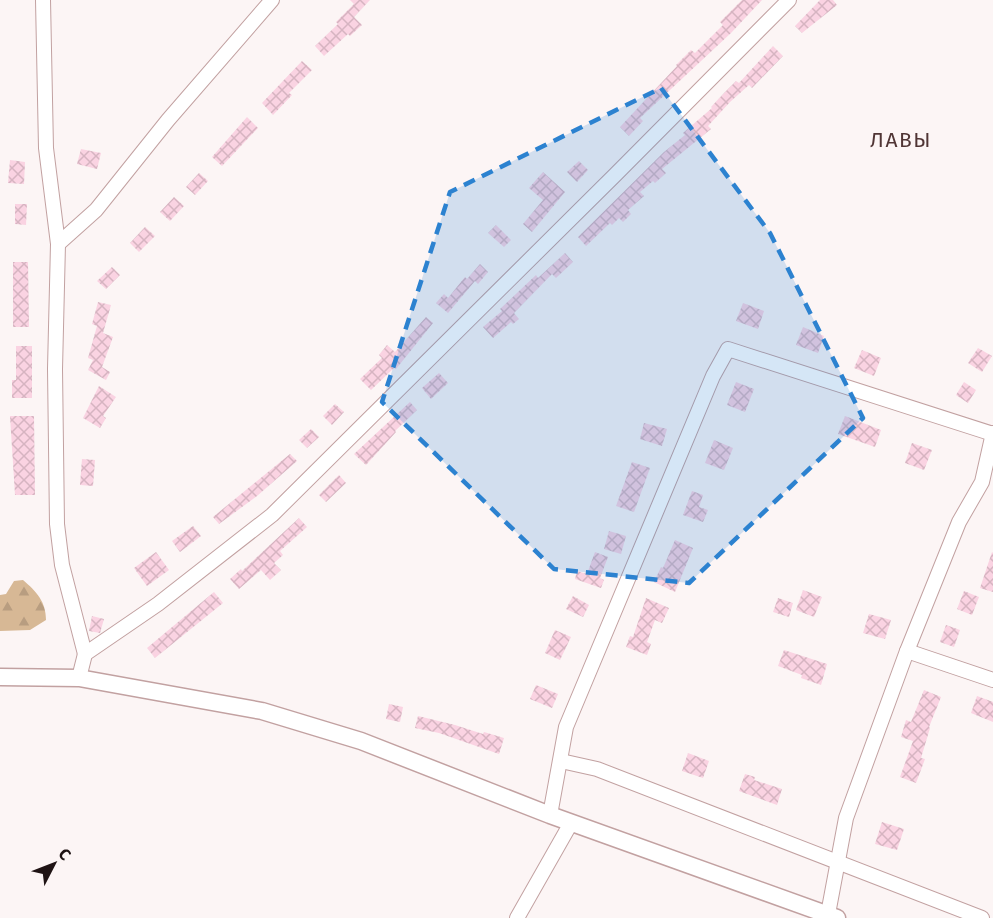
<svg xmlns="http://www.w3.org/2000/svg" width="993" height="918" viewBox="0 0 993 918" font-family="'Fira Sans',sans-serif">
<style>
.forest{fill:url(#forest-firs)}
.building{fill:url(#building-cross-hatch)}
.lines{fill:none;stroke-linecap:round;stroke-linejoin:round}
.minor-casing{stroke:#c2a1a1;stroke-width:16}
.major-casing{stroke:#c2a1a1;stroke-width:19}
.minor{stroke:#fff;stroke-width:14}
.major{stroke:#fff;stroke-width:16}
.marked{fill:#2c82d0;fill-opacity:0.2;stroke:#2c82d0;stroke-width:4.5;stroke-dasharray:12 8;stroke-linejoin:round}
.labels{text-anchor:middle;stroke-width:4.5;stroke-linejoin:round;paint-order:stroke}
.quarter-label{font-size:21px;letter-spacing:1.5px;fill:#503535;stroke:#fcf5f5}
</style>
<defs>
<pattern id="forest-firs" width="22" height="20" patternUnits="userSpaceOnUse" patternTransform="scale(1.5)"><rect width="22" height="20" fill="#d7b895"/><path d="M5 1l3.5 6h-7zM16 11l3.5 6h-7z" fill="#b89d80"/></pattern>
<pattern id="building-cross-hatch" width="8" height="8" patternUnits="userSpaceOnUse" patternTransform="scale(1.5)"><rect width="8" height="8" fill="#fad3e2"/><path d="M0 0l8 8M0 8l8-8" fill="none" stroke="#d6b4c1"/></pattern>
</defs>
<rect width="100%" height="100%" fill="#fcf5f5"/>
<path class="forest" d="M23,580C37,592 46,602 46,620L30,630L0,631V595L6,594L14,581Z"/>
<g class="building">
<polygon points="350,0 370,0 354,17 362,25 350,36 348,34 324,56 315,46 338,24 336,22 354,4"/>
<polygon points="742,0 762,0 731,33 640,118 643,121 629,136 620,127 677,66 676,65 691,50 695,53 723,25 720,22"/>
<polygon points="820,0 833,0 837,5 802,33 795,26"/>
<polygon points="773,46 783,56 752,88 749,85 730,102 708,126 711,129 662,169 666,173 655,183 653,181 640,192 644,196 628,210 631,214 623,222 619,218 612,225 610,223 586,246 578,237 664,152 685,135 683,133 712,108 711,107 725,92 736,81 739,83"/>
<polygon points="302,61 312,70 289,93 292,95 273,115 262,103"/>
<polygon points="247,117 258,128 222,166 212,157"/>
<polygon points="81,149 101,153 97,169 77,164"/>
<polygon points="10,160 25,162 24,184 8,183"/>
<polygon points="579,161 588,170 577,182 567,172"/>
<polygon points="543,172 565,192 532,232 523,224 543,200 529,188"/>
<polygon points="199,173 208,181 195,195 186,187"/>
<polygon points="174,197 184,206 170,221 160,212"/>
<polygon points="15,204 27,204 26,225 15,224"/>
<polygon points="496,225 511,240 504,247 488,233"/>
<polygon points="145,227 155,236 139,252 130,243"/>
<polygon points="565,253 573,262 556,278 552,274 514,313 519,319 513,324 511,322 493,338 483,327 502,311 500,309 536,275 538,278"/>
<polygon points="13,262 28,262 29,327 13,327"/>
<polygon points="480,264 488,272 478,284 475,281 448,313 436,303 444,294 448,298 465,277 467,279"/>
<polygon points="112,267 120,275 106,289 97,281"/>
<polygon points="98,302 111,305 103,333 113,337 102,367 110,372 106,380 88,370 93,360 88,358 97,326 92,324"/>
<polygon points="743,303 764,311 758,329 736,321"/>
<polygon points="426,317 433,323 396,369 394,368 371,390 360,379 382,358 379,355 387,345 395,352"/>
<polygon points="803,327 824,336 818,353 796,345"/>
<polygon points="16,346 32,346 32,398 12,398 12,380 16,380"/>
<polygon points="978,348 992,356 982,372 968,363"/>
<polygon points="862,350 881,358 874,376 854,368"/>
<polygon points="439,373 448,383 431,399 422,388"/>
<polygon points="736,382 754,389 745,412 727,405"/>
<polygon points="964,382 976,390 968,403 956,395"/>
<polygon points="99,386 116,397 103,416 106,418 100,428 83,418"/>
<polygon points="410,402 417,410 395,431 396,432 366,465 354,454"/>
<polygon points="335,404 344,412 332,425 323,416"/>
<polygon points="10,416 34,416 35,495 15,495"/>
<polygon points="845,416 881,430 875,447 838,434"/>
<polygon points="644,423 667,429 662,446 640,439"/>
<polygon points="311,429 319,437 307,448 299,440"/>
<polygon points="714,440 733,448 724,470 705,463"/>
<polygon points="912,443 932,450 924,470 905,463"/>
<polygon points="290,454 297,461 257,496 219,524 213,517"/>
<polygon points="82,459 95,460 93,486 80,485"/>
<polygon points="632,462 650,468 634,512 616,506"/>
<polygon points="339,475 346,483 326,502 319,495"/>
<polygon points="692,491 703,495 699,507 708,510 703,522 683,515"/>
<polygon points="299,518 307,527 280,551 283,555 274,563 281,570 270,580 261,570 239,589 230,579 241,569 242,571"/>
<polygon points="193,526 201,536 180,552 172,541"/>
<polygon points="609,531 626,536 621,554 604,549"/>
<polygon points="675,540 693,548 675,592 654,582 661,567 663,568"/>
<polygon points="156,552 169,570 147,586 134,568"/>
<polygon points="595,552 608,557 600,578 604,580 601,588 575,579 577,571 587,574"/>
<polygon points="992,552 993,553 993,592 980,588"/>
<polygon points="803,590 822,597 814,617 796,610"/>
<polygon points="964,591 979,597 972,615 957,609"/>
<polygon points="214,592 223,603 155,658 147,648"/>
<polygon points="573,596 589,605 583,617 566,609"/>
<polygon points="646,598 669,608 662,623 655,620 647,642 651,644 647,655 626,647 630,636 633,637"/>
<polygon points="778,598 793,603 789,617 773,612"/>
<polygon points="869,614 891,620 885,639 863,633"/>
<polygon points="92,616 104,619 100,633 89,631"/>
<polygon points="946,625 960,630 954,647 940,642"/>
<polygon points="555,630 571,637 560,660 545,653"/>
<polygon points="784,650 827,664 821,685 801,678 802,675 778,666"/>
<polygon points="536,685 558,694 552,708 530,699"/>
<polygon points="924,690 941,697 929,727 930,728 921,758 925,759 916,783 900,777 913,741 901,737 906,720 911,722"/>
<polygon points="977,696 993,702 993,722 971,713"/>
<polygon points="389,704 403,707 400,722 386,719"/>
<polygon points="418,716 455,725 483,734 484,732 504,738 499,754 439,733 415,728"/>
<polygon points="688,753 709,761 703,778 682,771"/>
<polygon points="745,774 755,777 754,780 782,789 777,805 739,791"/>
<polygon points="882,822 904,829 897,850 875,844"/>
</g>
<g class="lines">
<g class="minor-casing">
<g id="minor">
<polyline points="43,0 46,148 58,244 55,369 57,524 62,565 85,654"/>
<polyline points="58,244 96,210 168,120 272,0"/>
<polyline points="907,651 993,680"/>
<polyline points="79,678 85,654 158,604 272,515 615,175 789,0"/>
<polyline points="561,761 597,769 982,918"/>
<polyline points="550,815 566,727 713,376 728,349 993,434"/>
<polyline points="828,914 846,818 907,651 959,522 982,482 993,433"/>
<polyline points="517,918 571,823"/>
</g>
</g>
<g class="major-casing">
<polyline id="major" points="0,677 79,678 262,711 361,741 550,815 837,918"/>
</g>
<use href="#minor" class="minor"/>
<use href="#major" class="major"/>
</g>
<path class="marked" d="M661,88L770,233L863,418L689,583L554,569L382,402L450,192Z"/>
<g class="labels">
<g class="quarter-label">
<text x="901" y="147">ЛАВЫ</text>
</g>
</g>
<g transform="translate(54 864) rotate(48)" stroke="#fcf5f5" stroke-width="4.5" paint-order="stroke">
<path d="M0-4.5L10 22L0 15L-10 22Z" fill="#1f1314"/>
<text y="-9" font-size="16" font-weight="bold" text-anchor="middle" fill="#1f1314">С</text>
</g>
</svg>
